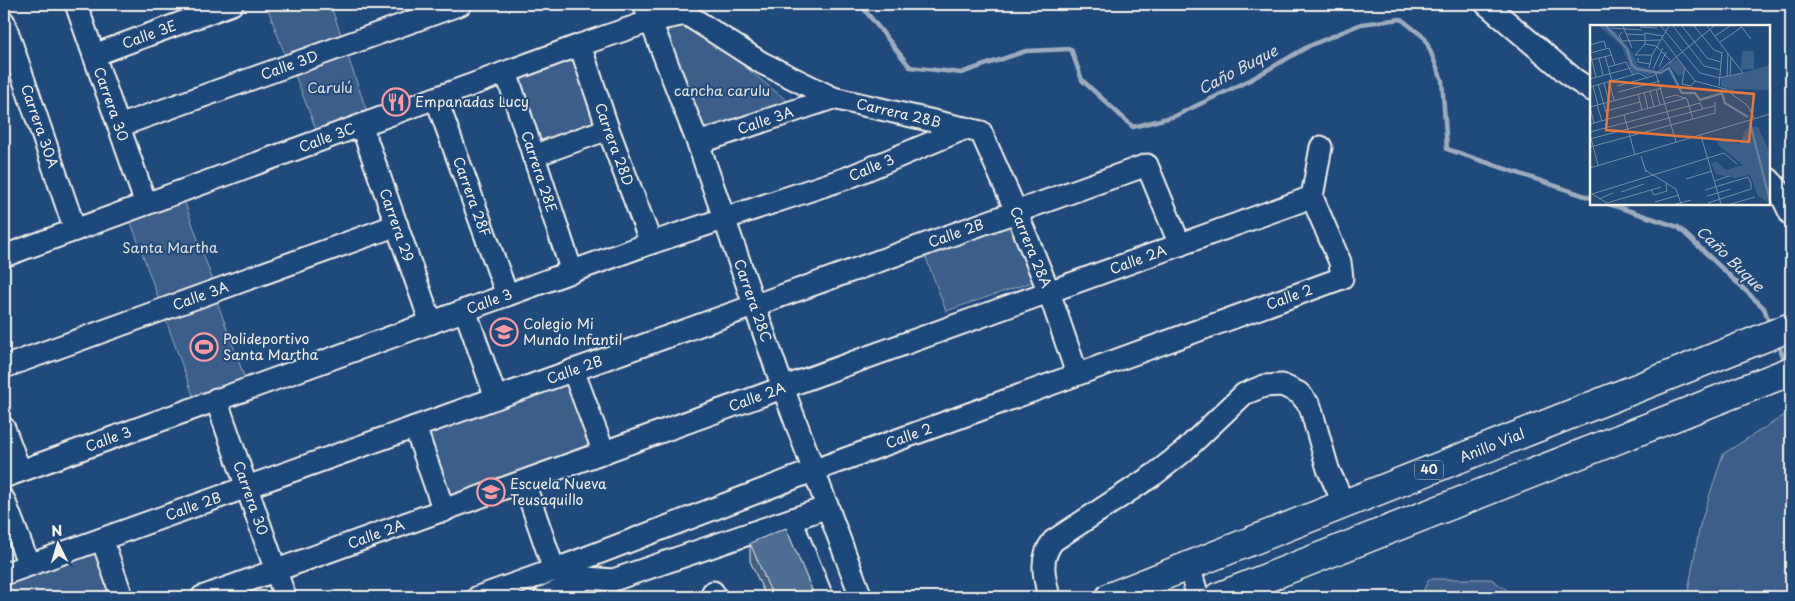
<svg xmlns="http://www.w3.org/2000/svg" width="1795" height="601" viewBox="0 0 1795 601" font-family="'Playpen Sans',sans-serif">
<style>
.green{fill:#3a5f88;stroke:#97a8b8}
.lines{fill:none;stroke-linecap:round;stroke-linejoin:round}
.stream{stroke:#9cacbb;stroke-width:4.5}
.minor-casing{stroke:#f4f1e8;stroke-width:25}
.highway-casing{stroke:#f4f1e8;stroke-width:31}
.minor{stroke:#1f4a7a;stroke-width:21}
.highway{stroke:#1f4a7a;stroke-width:28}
.wall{fill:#425f7e;stroke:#f4f1e8}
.building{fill:#4d6e92;stroke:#f4f1e8}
.labels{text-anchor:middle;stroke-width:4;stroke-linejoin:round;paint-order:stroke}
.shield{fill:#1f4a7a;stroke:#b4bfc7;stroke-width:1}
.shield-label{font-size:12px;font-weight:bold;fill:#f4f1e8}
.street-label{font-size:14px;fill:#f4f1e8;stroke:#1f4a7a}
.park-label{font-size:14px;fill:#e1e2de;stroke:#1f4a7a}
.poi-label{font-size:14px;fill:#f4f1e8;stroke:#1f4a7a;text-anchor:start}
.water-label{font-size:15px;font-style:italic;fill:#dee0dd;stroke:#1f4a7a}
.inset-river{fill:none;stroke:#627e9d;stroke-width:2.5}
.inset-road{fill:none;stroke:#748da6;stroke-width:1}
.view{fill:#ea7738;fill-opacity:0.15;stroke:#ea7738;stroke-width:2.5}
.inset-edge{fill:none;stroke:#f4f1e8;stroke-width:2.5}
</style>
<rect width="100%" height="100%" fill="#1f4a7a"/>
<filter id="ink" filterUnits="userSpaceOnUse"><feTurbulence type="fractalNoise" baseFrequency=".02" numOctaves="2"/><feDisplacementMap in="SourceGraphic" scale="10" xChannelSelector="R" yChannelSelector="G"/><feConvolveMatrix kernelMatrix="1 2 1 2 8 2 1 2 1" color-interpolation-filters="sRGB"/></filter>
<g filter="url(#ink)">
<g class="green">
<polygon points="266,4 330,4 344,43 288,63"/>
<polygon points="684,18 790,103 702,134 660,29"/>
<polygon points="346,51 367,112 317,132 293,70"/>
<polygon points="572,58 595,121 538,141 515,78"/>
<polygon points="182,195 213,281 159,300 128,214"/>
<polygon points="1008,210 1032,282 946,311 920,242"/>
<polygon points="215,296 245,379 194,398 164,315"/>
<polygon points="564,371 592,443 443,500 415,425"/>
<polygon points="1791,411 1791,597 1687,597 1700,525 1723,454"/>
<polygon points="95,541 113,597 4,597 4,575"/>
<polygon points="1429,579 1491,579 1517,597 1420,597"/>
</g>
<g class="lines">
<g class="stream">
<polyline points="860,4 910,67 961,73 1026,51 1071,49 1082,80 1133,127 1175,116 1250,80 1309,46 1361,24 1401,19 1425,38 1442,80 1447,149 1591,198"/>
<polyline points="1609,204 1678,227 1764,308 1770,325"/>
<polyline points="1777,341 1786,364"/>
</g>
<g class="minor-casing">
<g id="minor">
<path id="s1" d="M76,4L146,204"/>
<path id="s2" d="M644,4L698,143L783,388L861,597"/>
<polyline points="1486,4 1574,79 1591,90"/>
<path id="s3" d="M4,22L75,230"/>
<path id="s4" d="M580,45L608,129L651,243"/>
<path id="s5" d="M94,55L232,4"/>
<path id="s6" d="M506,72L572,272"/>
<path id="s7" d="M436,98L507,295"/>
<path id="s8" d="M119,126L461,4"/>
<path id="s9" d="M362,127L431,323"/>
<path id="s10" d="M698,143L833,98"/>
<polyline points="533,156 608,129"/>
<polyline points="1769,179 1779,190 1791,215"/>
<path id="s11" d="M4,256L580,45L651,21L686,14L762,63L833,98L981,132L1016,211L1049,292L1077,374"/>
<polyline points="465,310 496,398"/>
<path id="s12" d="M4,367L397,225"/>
<polyline points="573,370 604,453"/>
<path id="s13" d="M216,399L285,597"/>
<polyline points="415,427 444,511"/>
<polyline points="4,428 20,471"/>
<path id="s14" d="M4,477L651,243L847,178L966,128"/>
<polyline points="524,482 554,570 587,578 613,580 828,507"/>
<polyline points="4,500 29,565"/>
<polyline points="791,520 822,597"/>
<polyline points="102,539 122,597"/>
<polyline points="1189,566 1198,597"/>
<path id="s15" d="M4,574L1147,165L1180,245"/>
<polyline points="713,592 716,597"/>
<path id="s16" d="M202,597L1312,197"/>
<path id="s17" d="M478,597L554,570L815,470L1342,278L1340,262L1312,197L1321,147"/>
<polyline points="545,597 587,578"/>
<path d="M1049,597C1044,576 1039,559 1053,541L1155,474L1183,452L1244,394L1264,386L1282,385L1299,393L1310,406L1328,469L1344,504"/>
</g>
</g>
<g class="highway-casing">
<g id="highway">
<path id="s18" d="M1110,597L1791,327"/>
<polyline points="1218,597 1791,371"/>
</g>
</g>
<use href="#minor" class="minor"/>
<use href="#highway" class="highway"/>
</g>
<polygon class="wall" points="750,543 815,597 766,597 750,561"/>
<polygon class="building" points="786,528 815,597 773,597 750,543"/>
</g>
<defs>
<g id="restaurant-ring" transform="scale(1.4375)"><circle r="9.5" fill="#1f4a7a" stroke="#ff9aa2" stroke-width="1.5"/><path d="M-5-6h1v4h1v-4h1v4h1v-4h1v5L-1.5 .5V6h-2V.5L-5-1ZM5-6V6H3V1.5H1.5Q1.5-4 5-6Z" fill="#ff9aa2"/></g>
<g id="school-ring" transform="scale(1.4375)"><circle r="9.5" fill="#1f4a7a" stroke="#ff9aa2" stroke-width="1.5"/><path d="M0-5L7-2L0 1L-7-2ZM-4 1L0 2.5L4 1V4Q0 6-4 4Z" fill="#ff9aa2"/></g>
<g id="stadium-ring" transform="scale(1.4375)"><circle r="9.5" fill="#1f4a7a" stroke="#ff9aa2" stroke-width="1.5"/><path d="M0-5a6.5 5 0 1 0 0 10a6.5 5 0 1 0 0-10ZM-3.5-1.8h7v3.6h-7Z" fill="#ff9aa2"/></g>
</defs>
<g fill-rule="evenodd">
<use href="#restaurant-ring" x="396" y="102"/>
<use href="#school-ring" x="504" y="332"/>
<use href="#stadium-ring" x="204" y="347"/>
<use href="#school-ring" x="491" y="492"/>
</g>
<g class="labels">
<rect class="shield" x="1415" y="460.5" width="28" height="19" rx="4"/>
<g class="shield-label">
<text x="1429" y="474">40</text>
</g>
<g class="street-label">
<text dy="5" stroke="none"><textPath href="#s5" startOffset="59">Calle 3E</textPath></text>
<text dy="5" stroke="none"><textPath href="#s8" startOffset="181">Calle 3D</textPath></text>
<text dy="5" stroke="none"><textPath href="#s1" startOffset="106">Carrera 30</textPath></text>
<text dy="5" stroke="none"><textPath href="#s11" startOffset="961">Carrera 28B</textPath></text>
<text dy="5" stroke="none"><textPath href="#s10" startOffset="71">Calle 3A</textPath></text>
<text dy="5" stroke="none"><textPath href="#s3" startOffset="110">Carrera 30A</textPath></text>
<text dy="5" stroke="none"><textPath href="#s11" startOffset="344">Calle 3C</textPath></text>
<text dy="5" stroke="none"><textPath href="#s4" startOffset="105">Carrera 28D</textPath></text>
<text dy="5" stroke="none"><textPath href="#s14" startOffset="921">Calle 3</textPath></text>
<text dy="5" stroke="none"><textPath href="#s6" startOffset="105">Carrera 28E</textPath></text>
<text dy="5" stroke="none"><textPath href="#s7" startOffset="105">Carrera 28F</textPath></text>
<text dy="5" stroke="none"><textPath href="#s9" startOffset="104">Carrera 29</textPath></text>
<text dy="5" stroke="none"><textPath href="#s15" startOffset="1011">Calle 2B</textPath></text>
<text dy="5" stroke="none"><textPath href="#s11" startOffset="1171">Carrera 28A</textPath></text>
<text dy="5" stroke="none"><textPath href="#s16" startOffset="995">Calle 2A</textPath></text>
<text dy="5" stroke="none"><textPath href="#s12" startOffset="209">Calle 3A</textPath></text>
<text dy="5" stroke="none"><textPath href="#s17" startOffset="865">Calle 2</textPath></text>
<text dy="5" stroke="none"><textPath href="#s2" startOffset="316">Carrera 28C</textPath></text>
<text dy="5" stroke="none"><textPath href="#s14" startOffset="516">Calle 3</textPath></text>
<text dy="5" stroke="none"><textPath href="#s15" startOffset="606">Calle 2B</textPath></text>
<text dy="5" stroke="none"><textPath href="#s16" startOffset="590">Calle 2A</textPath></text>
<text dy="5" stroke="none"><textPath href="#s17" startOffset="460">Calle 2</textPath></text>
<text dy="5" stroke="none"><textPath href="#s14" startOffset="111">Calle 3</textPath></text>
<text dy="5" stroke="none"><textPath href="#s18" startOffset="411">Anillo Vial</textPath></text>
<text dy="5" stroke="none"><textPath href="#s13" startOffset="105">Carrera 30</textPath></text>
<text dy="5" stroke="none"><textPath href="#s15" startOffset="201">Calle 2B</textPath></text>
<text dy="5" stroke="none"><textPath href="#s16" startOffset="185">Calle 2A</textPath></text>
</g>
<g class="park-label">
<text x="330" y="93">Carulú</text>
<text x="722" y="96">cancha carulu</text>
<text x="170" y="253">Santa Martha</text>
</g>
<g class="poi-label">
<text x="415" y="107">Empanadas Lucy</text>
<text x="523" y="329">Colegio Mi<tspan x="523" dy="16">Mundo Infantil</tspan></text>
<text x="223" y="344">Polideportivo<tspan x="223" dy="16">Santa Martha</tspan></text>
<text x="510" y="489">Escuela Nueva<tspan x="510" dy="16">Teusaquillo</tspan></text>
</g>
<g class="water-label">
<text transform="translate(1238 70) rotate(-28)" y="5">Caño Buque</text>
<text transform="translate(1730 259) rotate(44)" y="5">Caño Buque</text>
</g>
</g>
<g transform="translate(1590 25)">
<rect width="180" height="180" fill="#1f4a7a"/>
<path d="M9,1H18L27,8L43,29L48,41L68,46L58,51L50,47L43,49L31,20ZM152,26H164V44H151ZM88,34L95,42L93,50L88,51L77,37ZM180,40V65L145,64L140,67L131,61V54ZM161,101L168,102L180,128V179L168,171L160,150L145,153L126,149L121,138L126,136L136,145L153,140L127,119L130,113L150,119L155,105Z" fill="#3a5f88"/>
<path class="inset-river" d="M16,1L37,24L42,40L47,44L70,48L79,43L92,68H105L110,75L132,68L135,78L158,92M160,98L180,176"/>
<path class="inset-road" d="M33,1L42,23M71,1L110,48L130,53L153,48L117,1M83,1L114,41L131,45M92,1L117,33L131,37M104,1L124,25L132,28M151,1L161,14M50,2L67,3M21,3L52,5M32,7L29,11L32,16L71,15M55,8V19L45,30H62M55,8L73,11M36,9L55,10M125,11L140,1M72,13L105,56M130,17L152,2M55,19L66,21L80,35M0,20L14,16L16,23M0,28L19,23L25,40M0,28L6,52M15,31L22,56M9,33L13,50M48,33V37L60,39M1,35L22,30M18,42L36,37L43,50M69,42L76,27M59,43L62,30L79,1M95,43L92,59L101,61L105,56M63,44L73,23M66,49L86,117M140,51L141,32M137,52L138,28M0,54L41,43M19,56L24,75M105,56L135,64L158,81L164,93M14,58L19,77M8,59L18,94M3,61L8,80M27,61L63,51L124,1M129,61L132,27M0,62L49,48L58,53M66,64L70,80M60,66L64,82M28,67L70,56M54,67L58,84M48,69L52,85M75,73L86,70L97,74L103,94M7,80L12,96M16,86L50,77M34,90L45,130M4,98L0,82L72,63M0,99L96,73M0,107L110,78L113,84M0,109L8,140M111,111L131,179M0,114L124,81M0,122L125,88V77M51,131L56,147M0,143L180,89M55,145L86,164L91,179M96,154L122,146M124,156L139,151M71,162L17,178L2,169L134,128L147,139M61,165L64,170L77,166L76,159M115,165L158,152L161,158V164L118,178M31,167L54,159M117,171L141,164M9,174L23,168M65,177L89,170M86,179L101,175M141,179L165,172"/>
<path class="view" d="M20,56L164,69L159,117L16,105Z"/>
<rect width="180" height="180" class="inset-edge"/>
</g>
<rect width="1795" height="601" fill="none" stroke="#1f4a7a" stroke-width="20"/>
<rect x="10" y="10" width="1775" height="581" fill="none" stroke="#f4f1e8" stroke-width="2" filter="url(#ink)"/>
<g transform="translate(58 544) rotate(355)" stroke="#1f4a7a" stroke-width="4" paint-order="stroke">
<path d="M0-4L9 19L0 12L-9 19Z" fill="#f4f1e8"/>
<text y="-8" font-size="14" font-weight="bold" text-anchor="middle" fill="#f4f1e8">N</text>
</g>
</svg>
